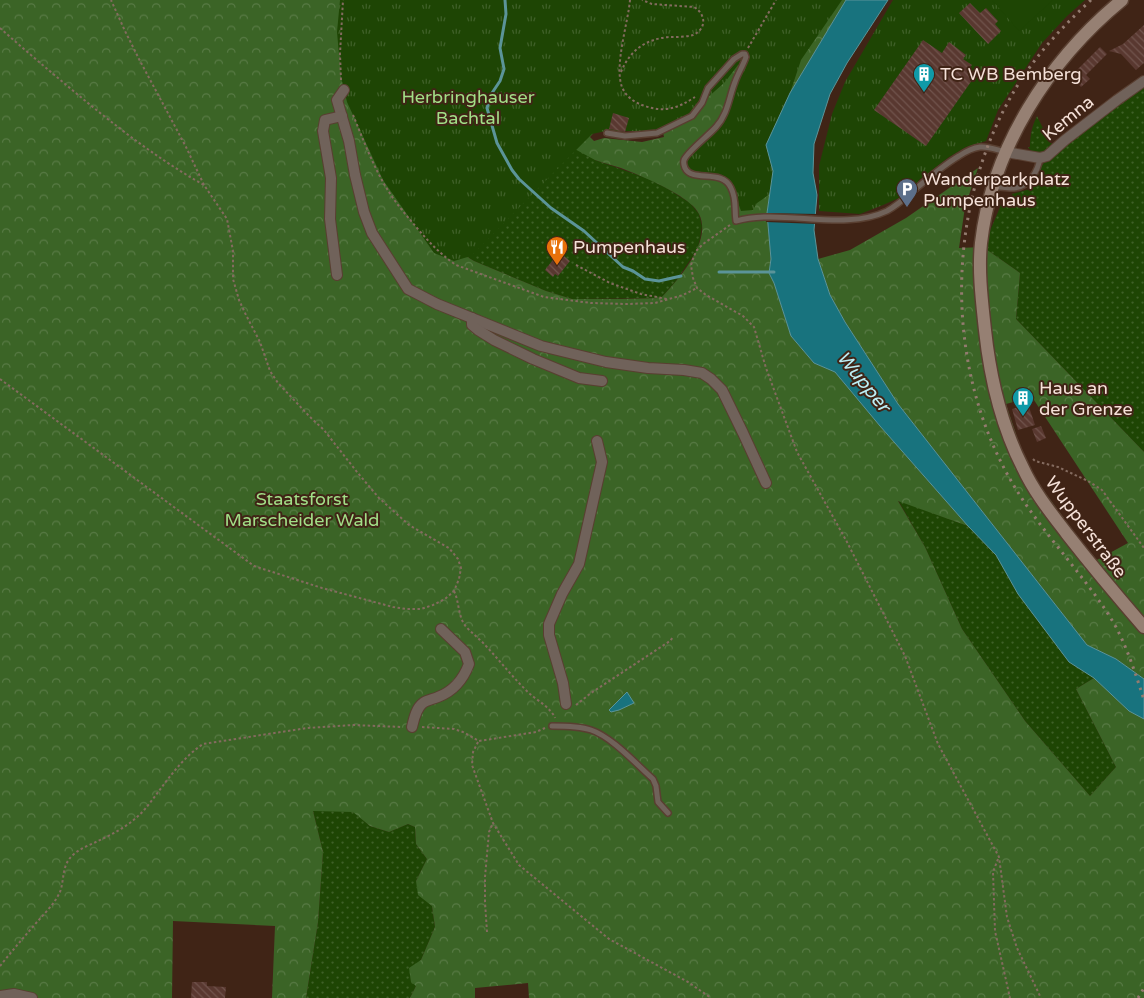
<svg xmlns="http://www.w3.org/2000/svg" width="1144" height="998" viewBox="0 0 1144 998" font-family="'Varela Round',sans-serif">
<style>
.grass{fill:url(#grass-dots)}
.forest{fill:url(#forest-crowns);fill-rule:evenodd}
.park{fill:url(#park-tufts)}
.garden{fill:#1e4504}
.water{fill:#18737e;stroke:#5b9499}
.pier{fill:#402416}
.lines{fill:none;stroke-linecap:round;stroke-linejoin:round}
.stream{stroke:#5b9499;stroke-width:3}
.building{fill:url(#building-back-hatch)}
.service-casing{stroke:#593f31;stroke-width:8}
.minor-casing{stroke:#593f31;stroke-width:12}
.secondary-casing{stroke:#593f31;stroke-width:15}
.path{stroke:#846b5f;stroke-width:2;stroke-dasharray:2.5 2.5;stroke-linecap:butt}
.service{stroke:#70625a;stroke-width:5}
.minor{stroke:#70625a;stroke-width:10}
.secondary{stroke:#968073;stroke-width:12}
.rail{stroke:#937b6f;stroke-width:3;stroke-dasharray:2.5 5;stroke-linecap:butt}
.labels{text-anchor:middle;stroke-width:4;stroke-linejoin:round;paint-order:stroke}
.poi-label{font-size:18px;fill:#f6e2d9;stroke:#402416;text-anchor:start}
.park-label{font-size:18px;fill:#a2df87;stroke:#402416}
.street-label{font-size:18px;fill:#f6e2d9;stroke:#402416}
.water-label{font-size:19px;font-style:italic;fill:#bceff6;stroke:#402416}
</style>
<defs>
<pattern id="grass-dots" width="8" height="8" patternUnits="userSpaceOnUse" patternTransform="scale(1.25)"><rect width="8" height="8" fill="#1e4504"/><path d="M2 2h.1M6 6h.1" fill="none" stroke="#3f6028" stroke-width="1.8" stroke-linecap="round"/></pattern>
<pattern id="forest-crowns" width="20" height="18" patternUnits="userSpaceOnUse" patternTransform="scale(1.25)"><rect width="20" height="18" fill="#3b6426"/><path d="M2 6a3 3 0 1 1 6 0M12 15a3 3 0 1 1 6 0" fill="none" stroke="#587a45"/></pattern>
<pattern id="park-tufts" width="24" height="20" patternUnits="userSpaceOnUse" patternTransform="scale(1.25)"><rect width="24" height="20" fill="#1e4504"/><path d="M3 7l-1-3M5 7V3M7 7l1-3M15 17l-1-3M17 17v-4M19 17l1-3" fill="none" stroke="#3f6028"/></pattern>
<pattern id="building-back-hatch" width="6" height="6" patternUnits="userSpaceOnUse" patternTransform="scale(1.25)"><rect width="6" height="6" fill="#593830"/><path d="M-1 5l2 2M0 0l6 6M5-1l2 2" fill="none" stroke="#71544d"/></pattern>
</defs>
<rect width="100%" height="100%" fill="#402416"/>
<g class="grass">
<polygon points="445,15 595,160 649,179 668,189 690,203 699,214 702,226 700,239 697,250 676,281 661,298 572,299 546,291 474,261 426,232"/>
<polygon points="1144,84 1144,452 1016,319 1020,273 983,247 1004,198 1012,196 1012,194 1030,189 1036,183 1041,167 1047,158"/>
<path d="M1037,116L1050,143L1055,144C1047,151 1037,161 1028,147H1030C1030,135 1032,126 1037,116Z"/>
<polygon points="898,500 968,526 996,555 1018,594 1069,662 1094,678 1076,689 1116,767 1090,796 1025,721 962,629 925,547"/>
<polygon points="313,811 353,811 370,826 389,832 408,824 415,827 416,844 427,859 416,881 432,906 435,927 421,960 416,986 410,998 306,998 318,922 323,852"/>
</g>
<g class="forest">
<path d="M0,0H452L426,232L474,261L546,291L572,299H621L661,298C678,280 713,241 699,214C695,206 687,201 680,196C661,184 641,176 621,168C612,165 603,163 595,160C587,156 579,151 571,147L542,0H846L790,93L766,145L773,171L767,213L771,259L769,273L774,283L791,336L814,363L835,372L880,426L968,526L898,501L925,547L962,629L1025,721L1090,796L1116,767L1076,689L1094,678L1130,711L1144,719V998H529L528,983L475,988V998H410L416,986L411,982L409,968L421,960L435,927L432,906L418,895L416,881L427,859L416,844L415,827L408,824L389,832L370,826L353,812L313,811L323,852L318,922L306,998H272L275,926L173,921L172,998H0ZM659,113L664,137L642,142L604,138L594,141L590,137L597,129Z"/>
<path d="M978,168L965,207L959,248L983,247L1020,273L1016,319L1144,452V679L1116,659L1087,645L898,404L845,322L830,295L818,259L850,250L906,218ZM1032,397L1128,543L1095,561L1033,476L1019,443L1006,404Z"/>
</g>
<g class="park">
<path d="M340,0H842L801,60L790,93L766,145L773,171L770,194L757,203L753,210L741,211C737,199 729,179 717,175C710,172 693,172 685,171V163L723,118L741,67L738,65L725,82L686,117L653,131H606L592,134L471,256L454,261L434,253L383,180L347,102L341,77L337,32Z"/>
<polygon points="893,0 1085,0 1067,16 1042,43 998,110 986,141 966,147 949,157 919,180 916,185 899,198 883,205 860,214 819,211 819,166 832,114 845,82"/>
</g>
<polygon class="garden" points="992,0 1053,0 1019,31"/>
<g class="water">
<polygon points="846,0 888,0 847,63 830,94 814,144 813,173 817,195 814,230 818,259 830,295 845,322 898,404 1087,645 1116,659 1144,679 1144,719 1129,711 1094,678 1069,662 1018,594 996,555 968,526 880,426 835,372 814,363 791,336 774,283 769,273 771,259 767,213 773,171 766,145 790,93"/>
<polygon points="627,692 634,703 619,710 611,712 609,710"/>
</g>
<polygon class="pier" points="765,213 818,214 817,224 766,222"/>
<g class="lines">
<g class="stream">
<polyline points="505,0 506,14 500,48 504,69 500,81 492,93 487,108 497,143 512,170 519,179 551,208 584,231 623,267 633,271 645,279 659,281 681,276"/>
<polyline points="719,272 774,272"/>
</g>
</g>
<g class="building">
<polygon points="970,3 980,13 986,8 998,21 995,24 1001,31 988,44 959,13"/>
<polygon points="1144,25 1144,63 1136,70 1121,54 1109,51 1123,44"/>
<polygon points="923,40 942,53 949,42 966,55 963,59 972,65 967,71 975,76 926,146 874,110"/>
<polygon points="1100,47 1107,54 1086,75 1090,79 1081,87 1071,76"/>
<polygon points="613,113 629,118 625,132 609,129"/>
<polygon points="559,252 570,261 558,276 555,274 553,277 545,270"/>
<polygon points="1028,404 1035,425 1018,430 1012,409"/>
<polygon points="1041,426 1046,438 1037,442 1032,429"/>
<polygon points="192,982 207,982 207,986 226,987 225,998 191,998"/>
</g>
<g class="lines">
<g class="service-casing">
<g id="service">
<path d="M607,133L625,136L657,133L692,116L702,103L708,88L734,59L742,54H745L746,57C743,66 738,73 735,82C729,97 728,114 716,127C709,135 687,152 684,160C683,163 684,165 685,168C692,183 722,168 731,188C737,200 734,209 736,221C782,208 843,232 887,211C896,206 903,200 911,193C926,180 942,166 959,156C965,152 972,148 980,147C988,146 997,150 1006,152"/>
<path d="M994,186C1000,187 1008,188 1014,188C1029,187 1038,171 1040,158"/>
<path d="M552,726C565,726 579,726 591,730C612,737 636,764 653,779L656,786L658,802L668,813"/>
</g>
</g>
<g class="minor-casing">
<g id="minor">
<polyline points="344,90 337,100 349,141 355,175 364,212 372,233 408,289 437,304 541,346 606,362 648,368 684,370 702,373 711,379 722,390 743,433 766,483"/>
<polyline points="1006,152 1040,158 1047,156 1065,140 1117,100 1144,81"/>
<polyline points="337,275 330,219 331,178 323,131 325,120 342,116"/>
<polyline points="472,318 472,325 478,330 494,340 533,359 579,378 602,381"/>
<polyline points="566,704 563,683 549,635 549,624 562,594 579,564 602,462 597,441"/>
<path d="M412,727C414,719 416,708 423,703C427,700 434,699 438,697C454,691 463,680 469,664L465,652L441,629"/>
<polyline points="0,996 14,994 32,998"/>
</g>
</g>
<g class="secondary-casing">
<path id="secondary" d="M1122,0C1049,60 992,148 981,243C978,271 982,302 985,330C990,377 1001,425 1023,468C1034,492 1051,513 1067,534C1092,566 1118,597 1144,627"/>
</g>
<g class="path">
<path d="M630,0C628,23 614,66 622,87C626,97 635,103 645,106C665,113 678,108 695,97"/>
<path d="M0,28C19,45 39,62 58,78C104,117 152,156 204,185"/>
<polyline points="748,48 776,0"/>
<path d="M621,72C630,50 646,39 669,37C677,37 686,37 693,35C707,29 706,14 694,7L652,4L642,0"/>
<polyline points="341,80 340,54 343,0"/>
<path d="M353,115C363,139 374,169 389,192C397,205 407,216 417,228C429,242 440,254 456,265L544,297L591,303L627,304L655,303L683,295L697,288"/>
<polyline points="730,225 703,244 697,250 694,256 691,265 693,278 697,288 706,295 743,316 754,327 766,368 797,452 847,542 905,656 938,744 999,857 1007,917 1017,948 1041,998"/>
<polyline points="576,265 610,283 641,294 667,299"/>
<polyline points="0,379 254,566 322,588 393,607 406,609 421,609 433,605 445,599 454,591 459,579 461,568 458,559 449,548 409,525 379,498 357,472 324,430 310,417 278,383 270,371 260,342 246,315 239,300 233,279 233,251 227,219 204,185 186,147 139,59 125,31 111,0"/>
<polyline points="1033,459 1035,461 1058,467 1088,481 1102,490 1144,548"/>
<path d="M454,591C459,601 458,614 464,624C470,632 479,638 486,646C501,662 514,679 530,694C538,701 551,708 555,718"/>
<polyline points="576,705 591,693 670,641 673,637"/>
<polyline points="422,727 454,729 463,732 479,741 536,732 545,728"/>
<polyline points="478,742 473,752 472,765 493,823 519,865 609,939 688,982 711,998"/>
<polyline points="998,859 993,872 995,931 1010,998"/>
<polyline points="487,932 485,902 485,877 489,832 493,823"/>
<path d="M0,966C12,951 24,937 37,922C45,913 55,903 60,892C65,878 61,865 74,854C81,848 90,845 98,841C115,833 132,824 145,809C164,786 178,761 203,744L307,728L353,725L402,727"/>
</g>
<use href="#service" class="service"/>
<use href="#minor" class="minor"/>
<use href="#secondary" class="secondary"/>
<g class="rail">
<path d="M1091,0C1061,28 1033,58 1013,93C946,209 944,363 1010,479C1032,518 1063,552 1089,587C1099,600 1108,613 1116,627C1128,650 1136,675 1144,700"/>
<polyline points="1138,998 1144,988"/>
</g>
</g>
<defs>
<g id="building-pin" transform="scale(1.125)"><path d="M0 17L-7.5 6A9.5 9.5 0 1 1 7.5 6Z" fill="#0f9aa8" stroke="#402416"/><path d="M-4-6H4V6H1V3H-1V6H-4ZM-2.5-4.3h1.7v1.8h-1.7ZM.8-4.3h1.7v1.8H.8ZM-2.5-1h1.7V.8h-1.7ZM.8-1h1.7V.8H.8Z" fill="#fff"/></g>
<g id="parking-pin" transform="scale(1.125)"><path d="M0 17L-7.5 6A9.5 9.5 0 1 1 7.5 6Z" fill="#5c6f8a" stroke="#402416"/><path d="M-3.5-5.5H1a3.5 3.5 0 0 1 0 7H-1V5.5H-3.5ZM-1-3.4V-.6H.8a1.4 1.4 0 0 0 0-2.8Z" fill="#fff"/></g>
<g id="restaurant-pin" transform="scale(1.125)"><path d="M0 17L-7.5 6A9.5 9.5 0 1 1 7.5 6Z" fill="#e8710a" stroke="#402416"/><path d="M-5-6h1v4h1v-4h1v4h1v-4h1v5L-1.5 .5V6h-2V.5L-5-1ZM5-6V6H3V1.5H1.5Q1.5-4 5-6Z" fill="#fff"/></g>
</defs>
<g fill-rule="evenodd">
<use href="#building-pin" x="924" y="74"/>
<use href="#parking-pin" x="907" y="189"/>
<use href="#restaurant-pin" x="557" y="247"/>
<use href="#building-pin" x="1023" y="398"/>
</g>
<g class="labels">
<g class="poi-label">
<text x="940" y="80">TC WB Bemberg</text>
<text x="923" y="185">Wanderparkplatz<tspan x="923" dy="21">Pumpenhaus</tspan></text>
<text x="573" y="253">Pumpenhaus</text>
<text x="1039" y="394">Haus an<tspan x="1039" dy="21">der Grenze</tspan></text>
</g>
<g class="park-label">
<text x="468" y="103">Herbringhauser<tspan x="468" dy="21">Bachtal</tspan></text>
<text x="302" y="505">Staatsforst<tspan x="302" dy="21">Marscheider Wald</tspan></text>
</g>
<g class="street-label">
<text transform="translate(1068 118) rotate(-39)" y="6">Kemna</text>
<text transform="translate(1086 527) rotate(53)" y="6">Wupperstraße</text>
</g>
<g class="water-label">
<text transform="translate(864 381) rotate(51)" y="7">Wupper</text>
</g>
</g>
</svg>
